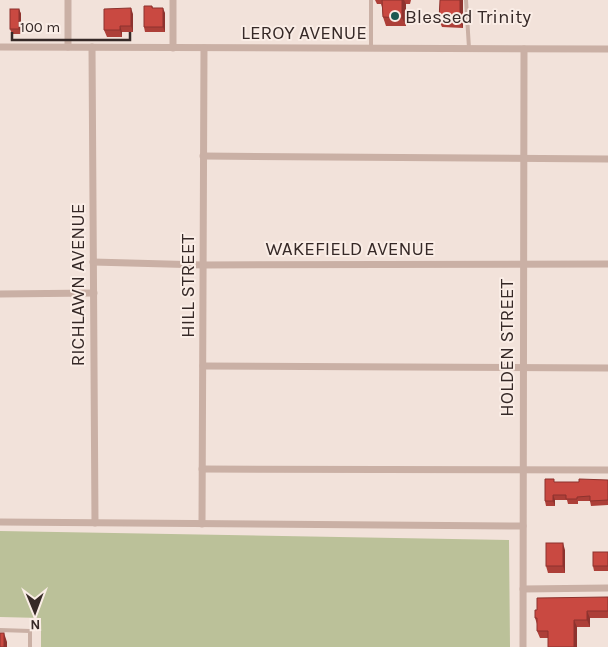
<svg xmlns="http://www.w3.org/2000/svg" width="608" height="647" viewBox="0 0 608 647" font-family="Karla,sans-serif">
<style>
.green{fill:#bbc199}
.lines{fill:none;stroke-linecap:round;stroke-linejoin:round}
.lane{stroke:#cab0a5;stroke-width:4}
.street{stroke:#cab0a5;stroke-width:7}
.wall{fill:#ad3f38}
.shaded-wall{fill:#8d332e}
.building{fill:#c94941;stroke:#8d332e}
.poi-dot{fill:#1b5851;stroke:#faede6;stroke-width:2}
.labels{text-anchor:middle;stroke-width:4;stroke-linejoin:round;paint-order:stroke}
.poi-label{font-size:19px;fill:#362927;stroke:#faede6;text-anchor:start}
.street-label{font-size:19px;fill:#362927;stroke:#faede6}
</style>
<rect width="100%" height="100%" fill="#f2e2da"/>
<polygon class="green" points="0,531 509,540 510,647 41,647 41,618 0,617"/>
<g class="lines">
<g class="lane">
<polyline points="466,0 469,48"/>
<polyline points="371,48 371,0"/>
<polyline points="0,630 30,631 30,647"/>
</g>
<g class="street">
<polyline points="0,47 608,49"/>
<polyline points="68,47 68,0"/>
<polyline points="92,47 95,523"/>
<polyline points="173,48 173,0"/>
<polyline points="203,156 608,159"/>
<polyline points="93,262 203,265 608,264"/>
<polyline points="0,294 94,293"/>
<polyline points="203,366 608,368"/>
<polyline points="202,469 608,470"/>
<polyline points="0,522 523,526"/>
<polyline points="202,524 204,48"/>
<polyline points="523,589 608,588"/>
<polyline points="523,647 524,49"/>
</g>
</g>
<g class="wall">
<polygon points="375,0 411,0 410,4 406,4 406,26 386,26 383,17 382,7 381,4 377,4"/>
<polygon points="463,0 463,28 442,27 439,20"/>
<polygon points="152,6 153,8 165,13 165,32 145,32 144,27"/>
<polygon points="19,9 21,14 21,34 12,34 10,29"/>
<polygon points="133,14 133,32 122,32 122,37 107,37 104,30"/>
<polygon points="608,480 608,505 591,506 590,501 578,501 578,504 568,504 567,500 555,500 555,506 546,506 545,501 555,482 579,482"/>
<polygon points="565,550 565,573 548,573 546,566"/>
<polygon points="608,552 608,571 594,571 593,566"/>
<polygon points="608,597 608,618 590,618 590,627 577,627 577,647 548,647 548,638 540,638 537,631 537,624 535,618 537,610"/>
</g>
<g class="shaded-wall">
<polygon points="402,0 404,0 406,4 406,26 402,18"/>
<polygon points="460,0 463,0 463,28 460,21"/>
<polygon points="131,8 133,14 133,32 131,26"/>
<polygon points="163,8 165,13 165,32 163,27"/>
<polygon points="19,9 21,14 21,34 19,29"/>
<polygon points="120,26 122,32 122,37 120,30"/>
<polygon points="553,495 555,500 555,506 553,501"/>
<polygon points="563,543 565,550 565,573 563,566"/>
<polygon points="587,611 590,618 590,627 587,620"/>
<polygon points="574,620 577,627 577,647 574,647"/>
<polygon points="4,633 7,642 7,647 4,647"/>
</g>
<g class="building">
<polygon points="382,0 402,0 402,18 383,17"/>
<polygon points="440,0 460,0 460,21 439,20"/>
<polygon points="144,6 152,6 152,8 163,8 163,27 144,27"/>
<polygon points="131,8 131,26 120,26 120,30 104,30 104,9"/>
<rect x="10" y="9" width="9" height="20"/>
<polygon points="545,479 554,479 554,482 579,482 579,479 608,480 608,500 590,501 590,496 577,497 577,499 566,499 566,495 553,495 553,501 545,501"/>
<rect x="546" y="543" width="17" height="23"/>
<rect x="593" y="552" width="15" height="14"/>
<polygon points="608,597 608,611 587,611 587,620 574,620 574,647 548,647 548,631 537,631 537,618 535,618 535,610 537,610 537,598"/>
<rect x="0" y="633" width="4" height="14"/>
</g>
<circle class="poi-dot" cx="395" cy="16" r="5"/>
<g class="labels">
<g class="poi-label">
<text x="405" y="23">Blessed Trinity</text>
</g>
<g class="street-label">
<text x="304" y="39">LEROY AVENUE</text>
<text x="350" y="255">WAKEFIELD AVENUE</text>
<text transform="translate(77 285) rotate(-90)" y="7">RICHLAWN AVENUE</text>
<text transform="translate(187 286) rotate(-90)" y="7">HILL STREET</text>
<text transform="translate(506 348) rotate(-90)" y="7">HOLDEN STREET</text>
</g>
</g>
<g transform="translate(35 612) rotate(179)" stroke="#faede6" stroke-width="4" paint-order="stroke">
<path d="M0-4L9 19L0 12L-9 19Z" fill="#362927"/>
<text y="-8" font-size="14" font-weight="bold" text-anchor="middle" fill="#362927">N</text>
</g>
<path d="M12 32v8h118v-8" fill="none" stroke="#362927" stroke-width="2.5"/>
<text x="20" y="32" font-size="15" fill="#362927" stroke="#faede6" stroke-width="4" paint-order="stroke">100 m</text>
</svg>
